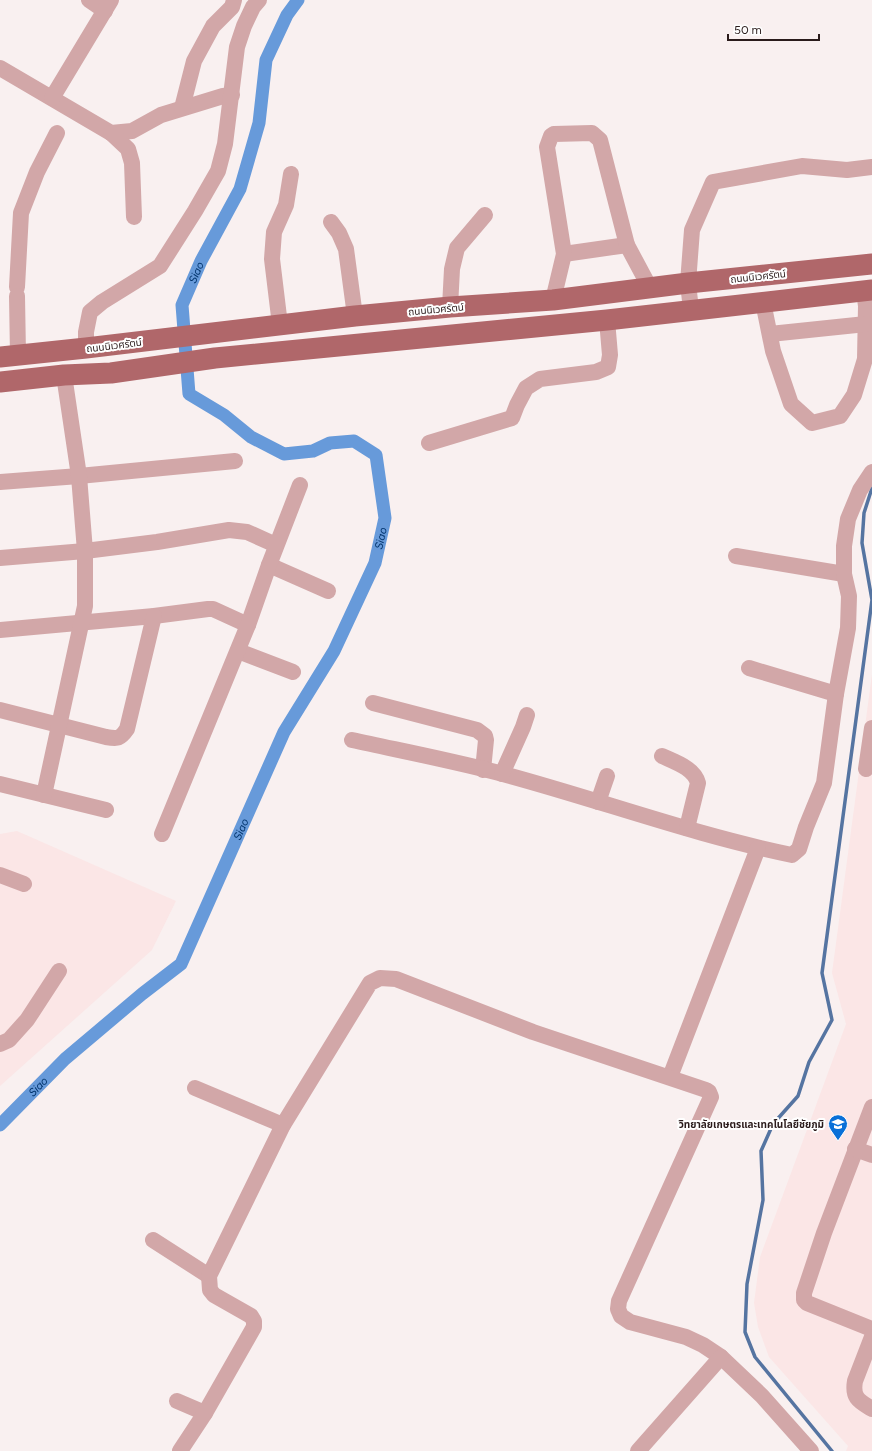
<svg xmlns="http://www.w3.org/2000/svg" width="872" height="1451" viewBox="0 0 872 1451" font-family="Figtree,'Noto Sans Thai',sans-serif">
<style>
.built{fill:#fbe6e6}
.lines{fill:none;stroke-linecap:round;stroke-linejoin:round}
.stream{stroke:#5574a1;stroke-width:3.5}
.canal{stroke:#679ada;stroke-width:13}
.minor{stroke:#d2a7a8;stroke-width:16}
.major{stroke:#b0676a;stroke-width:21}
.labels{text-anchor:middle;stroke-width:4;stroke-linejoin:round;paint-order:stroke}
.street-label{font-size:10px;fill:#2a1b1b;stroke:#fff}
.poi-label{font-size:10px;font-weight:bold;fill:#2a1b1b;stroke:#fff;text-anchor:end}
.water-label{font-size:11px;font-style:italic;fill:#00336c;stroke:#fff}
</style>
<rect width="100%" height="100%" fill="#f9f0f0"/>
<g class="built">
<polygon points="872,674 872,1451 846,1451 848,1446 769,1357 758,1327 754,1303 760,1257 846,1024 832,973"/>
<polygon points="17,831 176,901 152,950 0,1086 0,834"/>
</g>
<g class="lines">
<polyline class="stream" points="832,1451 755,1357 745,1332 747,1284 763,1200 761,1151 773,1124 798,1096 809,1062 832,1020 822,973 872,600 862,543 864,513 872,488"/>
<path class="canal" id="s1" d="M0,1125L65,1059L142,994L181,964L284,732L334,651L375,563L385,518L376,455L354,441L330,443L313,451L284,454L251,437L224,415L189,394L182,305L201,261L240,189L259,123L266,60L287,15L298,0"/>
<g class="minor">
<polyline points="89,0 105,11"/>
<polyline points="0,68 111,133 132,131 161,115 223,96 232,95"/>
<polyline points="52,98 111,0"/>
<polyline points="182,108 194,61 213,26 232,7 234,0"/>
<polyline points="111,133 128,149 132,163 134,217"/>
<polyline points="331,222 339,233 346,249 355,316"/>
<polyline points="564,254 627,245"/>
<polyline points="17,287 21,213 37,172 57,133"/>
<polyline points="17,296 18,355"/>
<polyline points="553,300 564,254 547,147 551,136 554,134 592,133 600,140 627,245 650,288"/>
<polyline points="763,302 773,351 791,404 812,423 840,416 854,395 865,359 866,306 864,291"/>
<polyline points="450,307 452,269 457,248 485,215"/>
<polyline points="691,310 688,283 692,230 713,182 802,166 847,170 872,167"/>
<polyline points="280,325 272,259 274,232 286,205 291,174"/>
<polyline points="770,334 866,324"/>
<polyline points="86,348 86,332 90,312 102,302 160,266 195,211 218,171 225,144 237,47 244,26 253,7 259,0"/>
<polyline points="429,443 512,418 517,405 526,388 540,379 596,372 608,367 610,355 607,320"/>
<polyline points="0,482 79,476 235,461"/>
<polyline points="736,556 844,574"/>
<polyline points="0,558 85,551 157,542 229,530 247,532 276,545"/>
<polyline points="269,565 328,591"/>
<polyline points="0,630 154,616 208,609 213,609 248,625"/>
<polyline points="238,651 293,672"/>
<polyline points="749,668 836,694"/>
<polyline points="373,703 477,730 485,736 486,740 483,770"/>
<path d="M0,710L106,737C118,739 120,739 127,729L154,616"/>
<path d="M352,740C402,751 454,761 503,774C600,800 694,835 792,855L799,849L806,827L824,783L836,694L848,628L849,596L844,574V546L848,519L860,490L872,472"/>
<path d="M662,756C675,762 694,768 698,783L687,828"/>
<polyline points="866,769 872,728"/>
<polyline points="502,774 523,727 527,715"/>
<polyline points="0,784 106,810"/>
<polyline points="44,795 85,606 85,551 79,476 64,375"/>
<polyline points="598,802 607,776"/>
<polyline points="162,834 248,625 269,565 300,485"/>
<polyline points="0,875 24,884"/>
<polyline points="0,1044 9,1040 27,1020 59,971"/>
<polyline points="670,1077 758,848"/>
<polyline points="195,1088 283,1125"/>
<polyline points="872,1107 824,1233 804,1293 804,1300 807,1303 872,1329"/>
<polyline points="855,1149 872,1155"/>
<polyline points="153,1240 209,1276"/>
<path d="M872,1337L855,1381C852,1398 859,1401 872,1409"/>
<polyline points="177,1401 205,1413"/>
<polyline points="180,1451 205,1413 254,1327 254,1321 251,1316 214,1295 210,1290 209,1276 283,1125 370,983 380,978 396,979 533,1032 706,1090 709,1092 711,1097 619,1301 618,1309 621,1316 630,1322 686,1337 703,1345 721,1357 762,1396 811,1451"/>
<polyline points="638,1451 721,1357"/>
</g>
<g class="major">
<polyline points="0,357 86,348 355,316 450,307 553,300 688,283 872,264"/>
<polyline points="0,382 64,375 111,373 215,358 607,320 872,290"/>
</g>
</g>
<defs>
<g id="university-pin" transform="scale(1)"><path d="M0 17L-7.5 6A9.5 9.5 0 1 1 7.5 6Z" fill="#0970d8" stroke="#fff"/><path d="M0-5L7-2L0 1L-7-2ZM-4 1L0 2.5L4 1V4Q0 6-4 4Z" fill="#fff"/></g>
</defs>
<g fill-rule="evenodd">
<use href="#university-pin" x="838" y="1124"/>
</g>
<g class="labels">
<g class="street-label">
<text transform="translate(758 276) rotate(-6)" y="4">ถนนนิเวศรัตน์</text>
<text transform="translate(436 309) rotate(-5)" y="4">ถนนนิเวศรัตน์</text>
<text transform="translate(114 345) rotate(-7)" y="4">ถนนนิเวศรัตน์</text>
</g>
<g class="poi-label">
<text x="824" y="1128">วิทยาลัยเกษตรและเทคโนโลยีชัยภูมิ</text>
</g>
<g class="water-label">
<text dy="4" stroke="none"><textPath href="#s1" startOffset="1134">Siao</textPath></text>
<text dy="4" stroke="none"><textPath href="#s1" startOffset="714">Siao</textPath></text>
<text dy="4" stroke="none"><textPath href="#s1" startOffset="390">Siao</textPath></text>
<text dy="4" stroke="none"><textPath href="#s1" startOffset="54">Siao</textPath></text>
</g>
</g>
<path d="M728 34v6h91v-6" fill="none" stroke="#2a1b1b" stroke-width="2"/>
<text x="734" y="34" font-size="12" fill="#2a1b1b" stroke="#ffffff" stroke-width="3" paint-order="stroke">50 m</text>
</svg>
